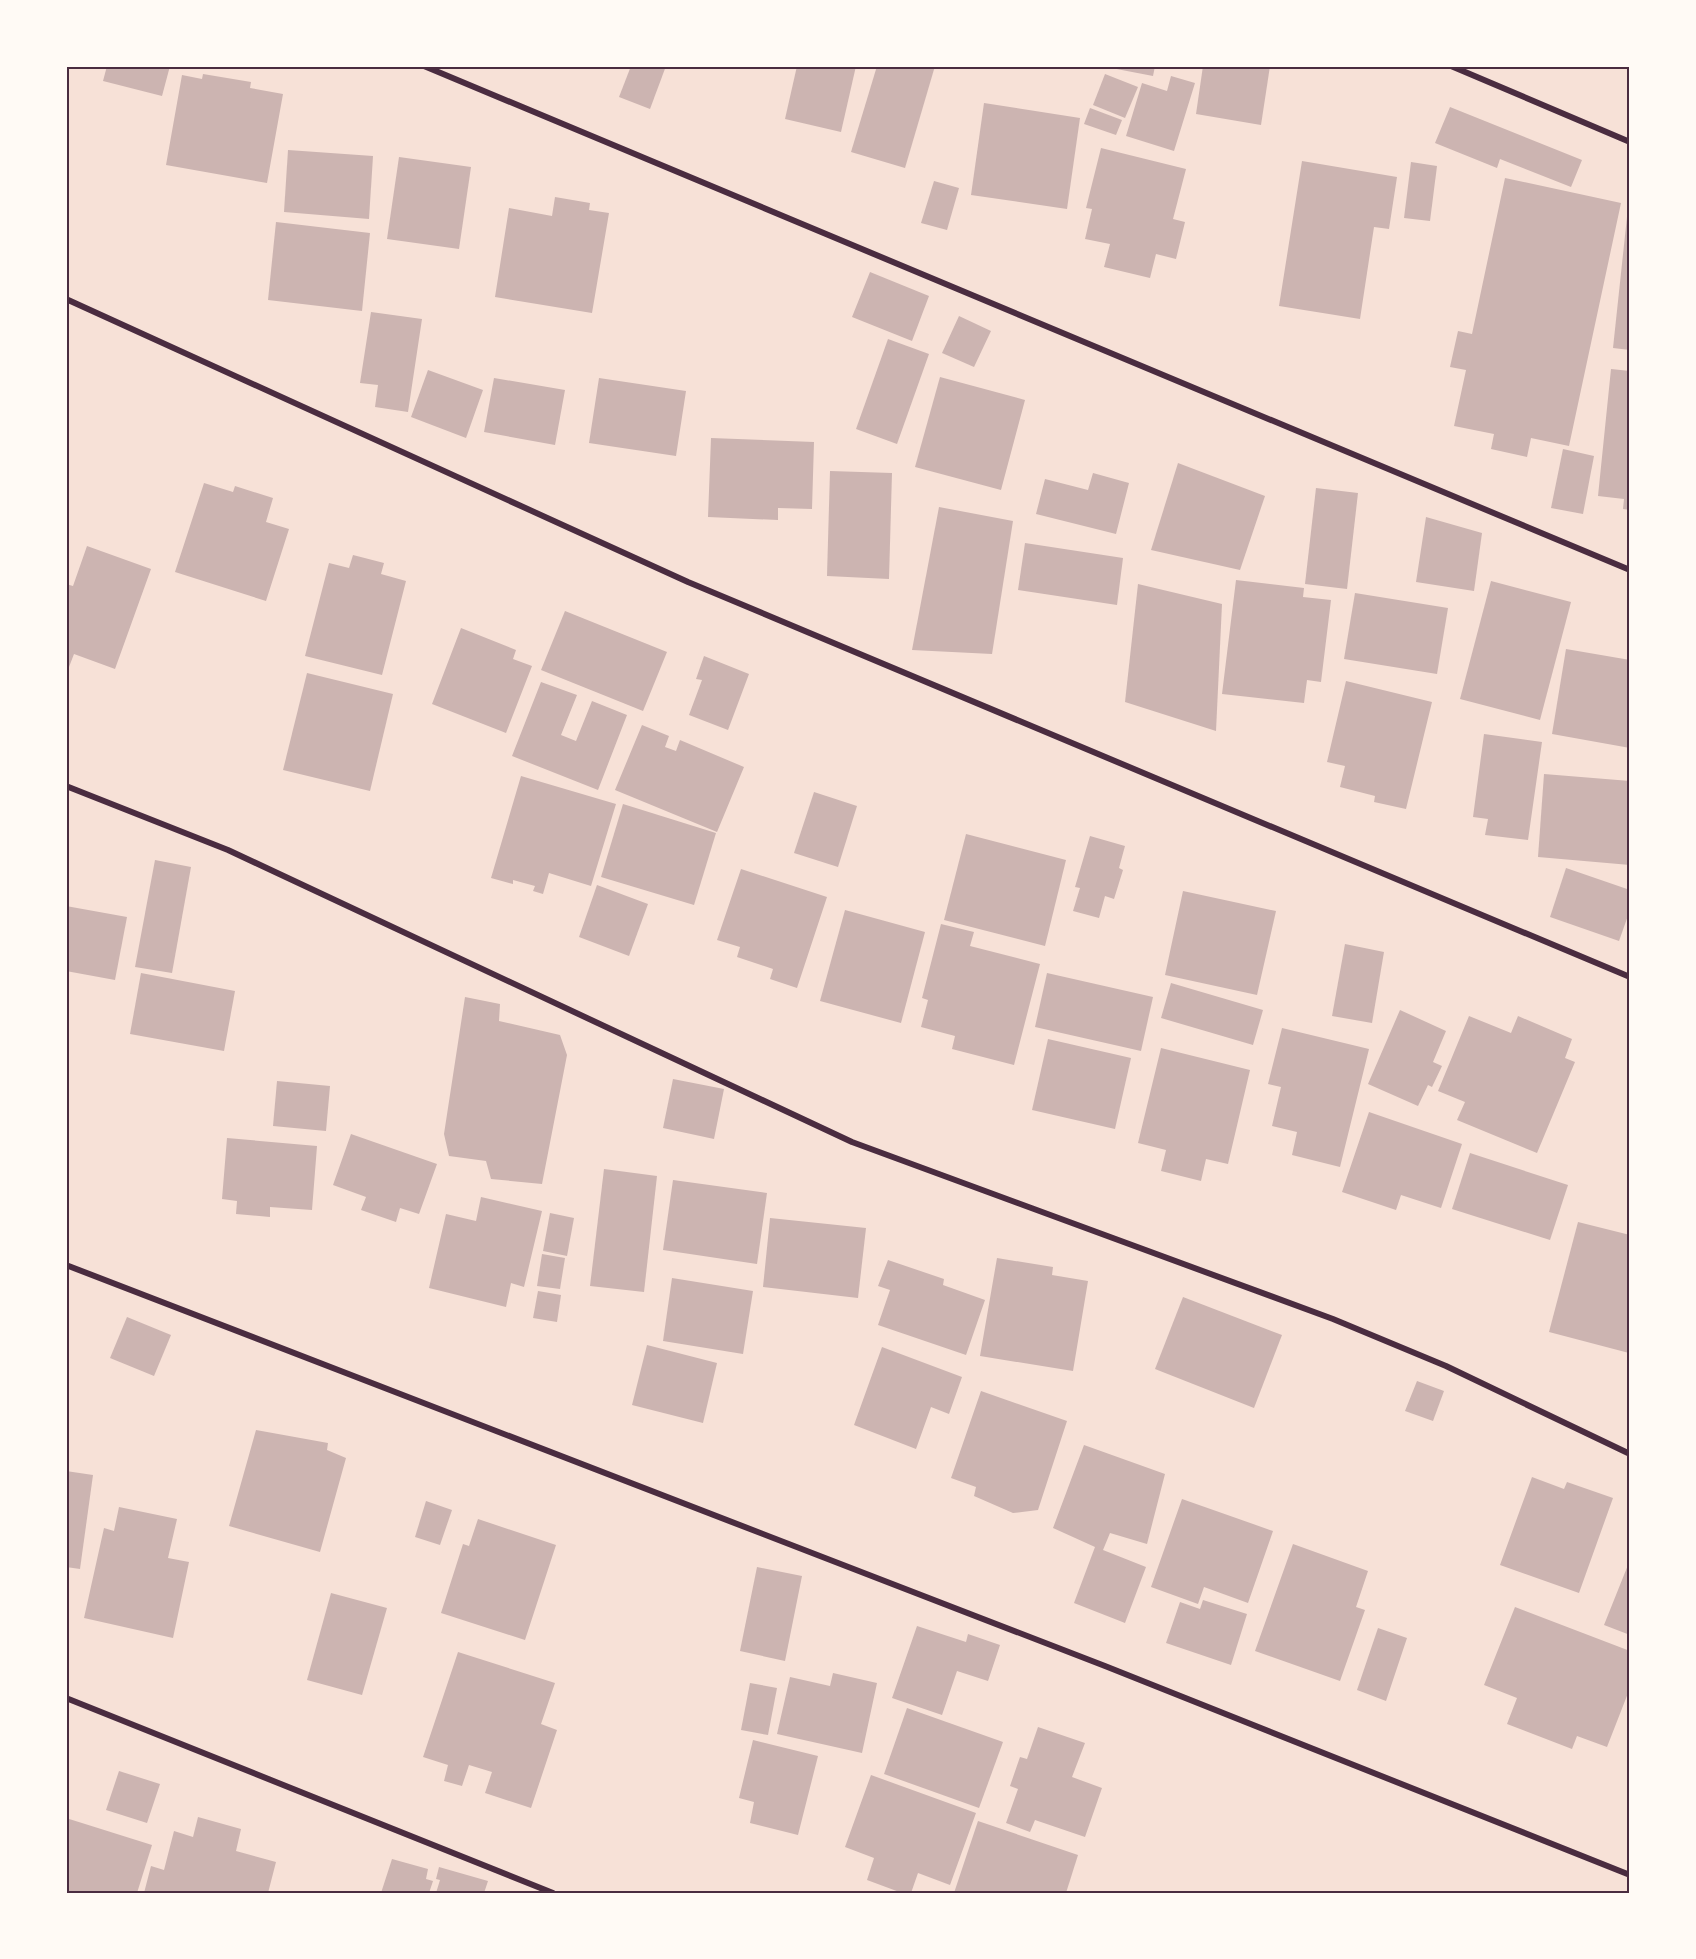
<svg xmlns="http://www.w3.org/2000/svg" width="1696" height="1959" viewBox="0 0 1696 1959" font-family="'Titillium Web',sans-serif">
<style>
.building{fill:#ccb4b1}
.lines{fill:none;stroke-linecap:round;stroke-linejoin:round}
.minor{stroke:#4a2c40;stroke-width:6}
.neatline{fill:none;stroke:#4a2c40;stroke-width:2}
</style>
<rect width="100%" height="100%" fill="#f7e1d7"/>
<g class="building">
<polygon points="107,66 170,66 162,96 103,81"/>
<polygon points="631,66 666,66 650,109 619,97"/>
<polygon points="797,66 856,66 841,132 785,119"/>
<polygon points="877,66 935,66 905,168 851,152"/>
<polygon points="1101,66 1155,66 1153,76"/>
<polygon points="1203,66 1270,66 1261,125 1196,114"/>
<polygon points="203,74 251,82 250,88 283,94 267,183 166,165 182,75 202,79"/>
<polygon points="1105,74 1138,87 1125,118 1093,105"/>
<polygon points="1171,76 1195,83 1174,151 1126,136 1142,83 1167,91"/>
<polygon points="984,103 1080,118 1067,209 971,195"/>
<polygon points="1450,107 1582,160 1571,187 1500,159 1497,168 1435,143"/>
<polygon points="1090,108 1122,120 1116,135 1084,124"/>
<polygon points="1101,148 1186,169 1173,219 1185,222 1176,259 1156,254 1150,278 1104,267 1110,244 1085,239 1092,209 1086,208"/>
<polygon points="288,150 373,156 369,219 284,212"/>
<polygon points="399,157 471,167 459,249 387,239"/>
<polygon points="1302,161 1397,177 1389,229 1374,227 1360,319 1279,306"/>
<polygon points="1411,162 1437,166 1430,221 1404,218"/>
<polygon points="1505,178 1621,203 1569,446 1531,438 1527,457 1491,449 1494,434 1454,426 1466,370 1450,367 1458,331 1472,334"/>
<polygon points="934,181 959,188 947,230 921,223"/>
<polygon points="555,197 590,203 589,210 609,213 592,313 495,297 509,208 552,216"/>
<polygon points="1627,217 1630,217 1630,350 1613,348"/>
<polygon points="276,222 370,233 362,311 268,300"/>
<polygon points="870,272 929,296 912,341 852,317"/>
<polygon points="371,312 422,319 408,412 375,407 378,385 360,383"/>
<polygon points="959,316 991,331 974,367 942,353"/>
<polygon points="888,339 929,354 897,444 856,429"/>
<polygon points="1611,369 1630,371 1630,510 1623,509 1624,499 1598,496"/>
<polygon points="428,370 483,390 466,438 411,417"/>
<polygon points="940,377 1025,400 1001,490 915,467"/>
<polygon points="494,378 565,390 555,445 484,432"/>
<polygon points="599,378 686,391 676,456 589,443"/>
<polygon points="711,438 814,442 812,509 778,508 778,520 708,517"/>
<polygon points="1563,449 1594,456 1583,514 1551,508"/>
<polygon points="1178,463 1265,496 1240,570 1151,550"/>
<polygon points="830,471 892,473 889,579 827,576"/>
<polygon points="1093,473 1129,483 1116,534 1036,514 1045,479 1088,490"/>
<polygon points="204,483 233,492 235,486 273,498 266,522 289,529 266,601 175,572"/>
<polygon points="1316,488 1358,493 1347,589 1305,584"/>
<polygon points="939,507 1013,521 992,654 912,650"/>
<polygon points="1426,517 1482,533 1474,591 1416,582"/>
<polygon points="1025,543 1123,558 1117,605 1018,590"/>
<polygon points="87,546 151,569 115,669 74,654 69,667 66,666 66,584 73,586"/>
<polygon points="353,555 384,563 381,574 406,581 382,675 305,656 329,563 349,568"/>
<polygon points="1236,580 1304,588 1303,597 1331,600 1321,682 1307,680 1304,703 1222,694"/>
<polygon points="1491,581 1571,602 1540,720 1460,699"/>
<polygon points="1138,584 1222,604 1216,731 1125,702"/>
<polygon points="1355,593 1448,608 1437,674 1344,659"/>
<polygon points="565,611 667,652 643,711 541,670"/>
<polygon points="461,628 516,650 513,659 532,666 506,733 432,704"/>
<polygon points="1566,649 1630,660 1630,748 1552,734"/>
<polygon points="704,656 749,674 728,730 689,715 702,680 696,679"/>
<polygon points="307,673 393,694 370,791 283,770"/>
<polygon points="1346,681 1432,702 1406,809 1374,802 1375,796 1340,787 1345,766 1327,762"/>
<polygon points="541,682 577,695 561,735 576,741 592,701 627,715 598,790 512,756"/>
<polygon points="642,725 669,736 665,747 676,751 680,740 744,767 717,832 615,790"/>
<polygon points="1484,734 1542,742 1528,840 1485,835 1488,819 1473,817"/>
<polygon points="1544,774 1630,781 1630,865 1538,857"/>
<polygon points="521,776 616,804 591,886 549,873 543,894 533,891 535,886 513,880 513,884 491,878"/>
<polygon points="814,792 857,806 838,867 794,853"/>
<polygon points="623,804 716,833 694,905 601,877"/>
<polygon points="966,834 1066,860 1045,946 944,920"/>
<polygon points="1090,836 1125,846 1119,868 1123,870 1114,899 1105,896 1099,918 1073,911 1080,888 1075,887"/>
<polygon points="155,860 191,867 172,973 135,967"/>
<polygon points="1566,868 1630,890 1630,910 1619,941 1550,917"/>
<polygon points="741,869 827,897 797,988 770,979 773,969 737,957 740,947 717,940"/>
<polygon points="597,885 648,904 629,956 579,937"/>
<polygon points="1183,891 1276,911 1257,995 1165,975"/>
<polygon points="66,906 127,917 115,980 66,971"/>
<polygon points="845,910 925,932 901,1023 820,1001"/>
<polygon points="941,924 974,932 970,946 1040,964 1014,1065 952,1049 955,1036 921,1027 928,1000 922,998"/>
<polygon points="1345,944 1384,952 1372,1023 1332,1016"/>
<polygon points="141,973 235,991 224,1051 130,1034"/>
<polygon points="1047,973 1153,997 1141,1051 1035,1027"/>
<polygon points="1171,983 1263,1010 1253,1045 1161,1018"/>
<polygon points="465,997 500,1004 499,1021 560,1035 567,1055 542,1184 491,1179 486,1161 449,1156 444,1134"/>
<polygon points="1400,1010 1446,1031 1433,1062 1442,1066 1432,1087 1428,1085 1418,1106 1368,1084"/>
<polygon points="1469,1016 1511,1033 1518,1016 1572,1039 1565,1058 1575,1062 1537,1153 1457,1120 1465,1102 1438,1091"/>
<polygon points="1282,1028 1369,1049 1340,1167 1292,1155 1297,1132 1272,1126 1281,1087 1268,1084"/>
<polygon points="1048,1039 1131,1058 1115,1129 1032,1110"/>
<polygon points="1161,1048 1250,1070 1228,1164 1206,1159 1201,1181 1161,1171 1166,1150 1138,1143"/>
<polygon points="673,1079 724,1089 714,1139 663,1128"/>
<polygon points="277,1081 330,1086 326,1131 273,1126"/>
<polygon points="1369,1112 1462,1144 1441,1208 1401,1195 1396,1210 1342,1192"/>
<polygon points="351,1134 437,1164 419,1214 400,1208 396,1222 361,1210 366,1197 333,1185"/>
<polygon points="227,1138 317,1146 312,1210 270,1207 270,1217 236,1214 237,1201 222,1199"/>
<polygon points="1470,1153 1568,1185 1550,1240 1452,1209"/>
<polygon points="604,1169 657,1176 644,1292 590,1286"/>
<polygon points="673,1180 767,1193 757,1264 663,1250"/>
<polygon points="481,1197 542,1211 524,1287 511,1283 506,1307 429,1288 446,1214 476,1221"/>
<polygon points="550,1213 574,1218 567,1256 543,1251"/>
<polygon points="770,1218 866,1228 858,1298 763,1287"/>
<polygon points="1578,1222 1630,1235 1629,1353 1549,1332"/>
<polygon points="542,1254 565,1258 560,1289 537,1286"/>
<polygon points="997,1258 1053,1267 1052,1275 1088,1281 1073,1371 980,1356"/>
<polygon points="888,1260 944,1279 943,1285 985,1300 966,1355 878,1325 890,1290 878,1286"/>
<polygon points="672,1278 753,1291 743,1354 663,1341"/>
<polygon points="538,1291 561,1295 557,1322 533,1318"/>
<polygon points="1183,1297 1282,1335 1254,1408 1155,1369"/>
<polygon points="127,1317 171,1335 154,1376 110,1358"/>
<polygon points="647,1345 717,1363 703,1423 632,1405"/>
<polygon points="882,1347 962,1377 949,1414 931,1407 916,1449 854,1425"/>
<polygon points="1417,1381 1444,1391 1433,1421 1405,1411"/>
<polygon points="981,1391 1067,1421 1038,1510 1013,1513 974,1496 976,1487 951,1478"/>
<polygon points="256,1430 328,1443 327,1450 346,1458 320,1552 229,1526"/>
<polygon points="1084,1445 1165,1474 1147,1544 1110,1533 1103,1550 1146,1567 1125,1623 1074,1603 1095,1547 1053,1528"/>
<polygon points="66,1471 93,1475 80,1569 66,1567"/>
<polygon points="1532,1477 1564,1489 1567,1482 1613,1498 1579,1593 1500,1565"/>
<polygon points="1182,1499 1273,1531 1248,1603 1204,1587 1198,1604 1151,1587"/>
<polygon points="426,1501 452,1510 440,1545 415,1537"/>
<polygon points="119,1507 177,1519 168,1558 189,1562 173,1638 84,1618 104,1528 114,1531"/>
<polygon points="478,1519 556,1545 525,1640 441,1613 463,1544 469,1546"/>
<polygon points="1293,1544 1368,1571 1356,1607 1365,1610 1340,1681 1255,1651"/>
<polygon points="1630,1560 1630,1635 1604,1625"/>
<polygon points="757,1567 802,1576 785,1661 740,1651"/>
<polygon points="331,1593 387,1608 362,1695 307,1680"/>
<polygon points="1203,1600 1247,1614 1231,1665 1166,1643 1180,1602 1200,1609"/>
<polygon points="1515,1607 1630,1651 1630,1688 1607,1747 1577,1736 1572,1749 1507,1724 1517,1698 1484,1685"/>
<polygon points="917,1626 966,1642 968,1634 1000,1645 988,1681 957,1671 942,1715 892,1698"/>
<polygon points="1378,1628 1407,1638 1386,1701 1357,1690"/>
<polygon points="458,1652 555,1683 541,1724 557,1730 531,1808 485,1793 492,1772 469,1765 462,1786 444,1781 448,1765 423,1757"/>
<polygon points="833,1673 877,1683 862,1753 777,1734 790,1677 830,1686"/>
<polygon points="750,1683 777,1688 768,1735 741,1730"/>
<polygon points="907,1708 1003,1742 979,1808 884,1774"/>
<polygon points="1038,1727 1085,1743 1072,1777 1102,1788 1085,1837 1035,1820 1030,1832 1006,1823 1018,1789 1010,1786 1020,1757 1027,1759"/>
<polygon points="753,1740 818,1756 798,1835 750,1823 754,1802 739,1798"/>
<polygon points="119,1771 160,1784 147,1823 106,1810"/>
<polygon points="871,1775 976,1813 950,1885 918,1873 911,1893 902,1893 867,1880 874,1858 845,1847"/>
<polygon points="198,1817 241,1829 236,1851 276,1862 268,1893 144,1893 151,1866 164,1870 174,1831 193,1837"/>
<polygon points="66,1818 152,1845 137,1893 66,1893"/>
<polygon points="978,1821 1078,1855 1066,1893 954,1893"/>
<polygon points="392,1859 428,1869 426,1879 433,1881 429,1893 381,1893"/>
<polygon points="439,1867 488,1881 484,1893 436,1893 440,1880 436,1879"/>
</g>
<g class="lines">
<g class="minor">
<polyline points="424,66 1630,570"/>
<polyline points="1451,66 1630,142"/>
<polyline points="66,299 688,582 1630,977"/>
<polyline points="66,786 228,850 852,1142 1333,1319 1446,1366 1630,1454"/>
<polyline points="66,1265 1105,1666 1630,1875"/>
<polyline points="66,1698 553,1893"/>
</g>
</g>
<rect width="1696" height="1959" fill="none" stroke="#fffaf5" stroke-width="135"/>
<rect x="68" y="68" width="1560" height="1824" class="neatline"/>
</svg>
